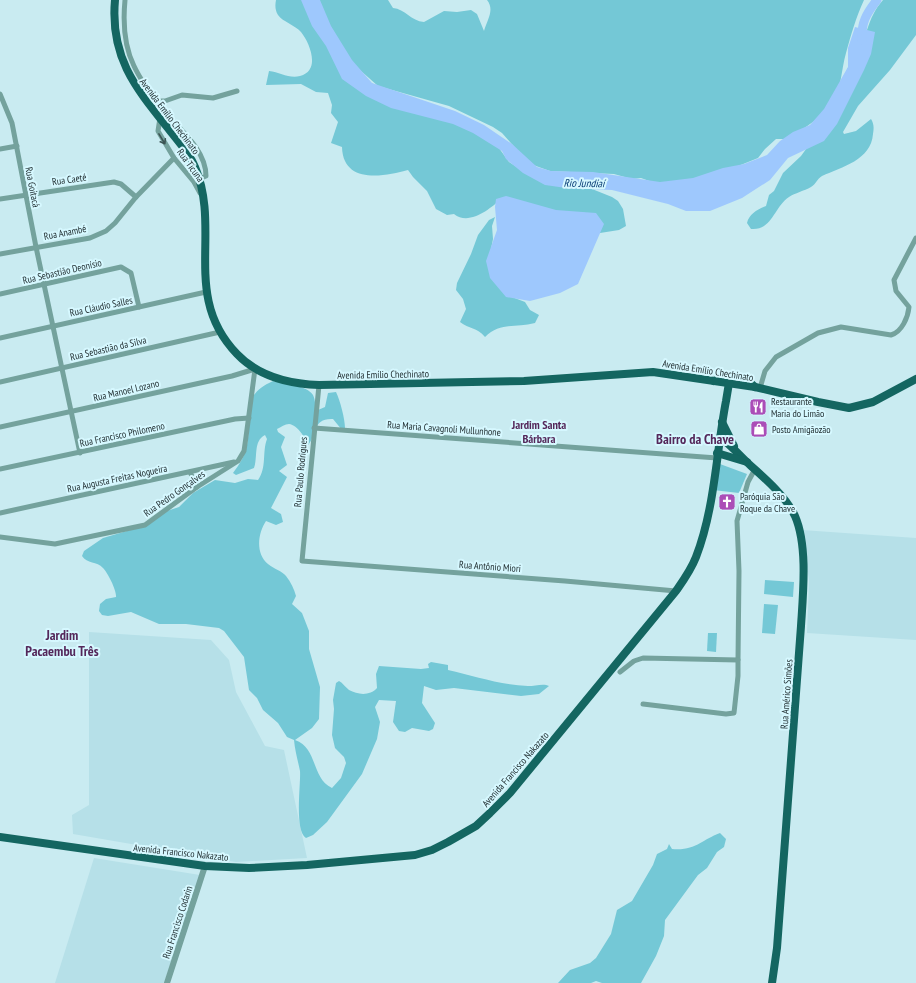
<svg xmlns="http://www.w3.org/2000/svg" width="916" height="983" viewBox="0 0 916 983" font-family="'PT Sans Narrow',sans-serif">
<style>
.built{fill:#b6e0e8}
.green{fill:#74c8d6}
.water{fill:#9ec8fd}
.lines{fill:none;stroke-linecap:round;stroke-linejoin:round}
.river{stroke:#9ec8fd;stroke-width:9}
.minor{stroke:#74a29d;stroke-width:5}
.tertiary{stroke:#74a29d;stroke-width:6}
.primary{stroke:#146661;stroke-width:8}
.oneway{stroke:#3c5555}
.labels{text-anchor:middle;stroke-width:4;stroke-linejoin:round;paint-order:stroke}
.street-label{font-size:10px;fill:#1e2b2e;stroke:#d6f8ff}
.poi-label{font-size:10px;fill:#1e2b2e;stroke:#d6f8ff;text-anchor:start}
.water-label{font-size:11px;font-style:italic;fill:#053a73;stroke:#d6f8ff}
.quarter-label{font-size:12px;font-weight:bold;fill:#54275a;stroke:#d6f8ff}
.district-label{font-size:14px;font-weight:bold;fill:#54275a;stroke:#d6f8ff}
</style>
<rect width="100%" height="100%" fill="#c9ebf1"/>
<g class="built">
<polygon points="802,530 916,538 916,640 807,633 809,581"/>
<polygon points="89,632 211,640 229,660 236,692 265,746 284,750 307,858 236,862 73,834 72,815 89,805"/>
<polygon points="94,858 200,875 164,983 55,983"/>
</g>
<g class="green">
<path d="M276,0H302L340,69L491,137L509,162L531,176L548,182L592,189L612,197L618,201L623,209L626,226L619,230L600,233L501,199C490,209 469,226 454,214L447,215L436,209L427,191L413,177L408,170C383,177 343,184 342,147L331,143L338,122L331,113L332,105L328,93L316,92L301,84L266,85L269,71C280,72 289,79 300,76C321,71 310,43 301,32C295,25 283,22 278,15C275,10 275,5 276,0Z"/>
<path d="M315,0H388L393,8C405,9 411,21 424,22L444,11L457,12L471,10L477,14L484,31C487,20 495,10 487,0H864C856,17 851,35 846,53C841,70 842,88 832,103C821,119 804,127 790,139H776L765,149L758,158L696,183H655L641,178L632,179L614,174L550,171L536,166L527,161L502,133L493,127L449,106L378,86L352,63Z"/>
<path d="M883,0H916V35L890,70L858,106L843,132L844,134L856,131L871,119C874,124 874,128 873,134C871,160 842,167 822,176C817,179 816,184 811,187C804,191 795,193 789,197C774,207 772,231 751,229L747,223C749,214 758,209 766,206L769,195L774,191L783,173L801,156L809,145L867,30C871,18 875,9 883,0Z"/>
<path d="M495,217L492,226L493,239L489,259L507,295L525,302L530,310L539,315L535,323C516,328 500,322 485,337C477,327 469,329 460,322L466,309L463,299L456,290L457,283L471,254L478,235L489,220Z"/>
<path d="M273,381C284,384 307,385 313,395C316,401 314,406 318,410L325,407L328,393L336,392C340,400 345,419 345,428L342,430L333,419C312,418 317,435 308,445C305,438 298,425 289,424C285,424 281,427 277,429L278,432L285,437L281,447L287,465L279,471L287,477L271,508L281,514L283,522L276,525L266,521C258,533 255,553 268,564C274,569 282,571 286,576C291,582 294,589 296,596L292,604L302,613L309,631V649L320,687L319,719L312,728L295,740C318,748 311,778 332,788L341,778L346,763L344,757L335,748L332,735L334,709L333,700L336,683L339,681C343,683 345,687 349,690C358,695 370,696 377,688L376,674L379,666L421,669L429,668L428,664L431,662L448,665V670C474,676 501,685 528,686C535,686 544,683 549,686L539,694L521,696L454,688L436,690L424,686L422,703L435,723L433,729L429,731L412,728L405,732L399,731L393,722L396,701L379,700L375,707L380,722L377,739L362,774L327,822L313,835L306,838C294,830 301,784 300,771C298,761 295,751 294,740L287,737L278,723L263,710L257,698L249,690L244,657L224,631L219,628L186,624H159L131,612L108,616L102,615L99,611L100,604L106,599L116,597C117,591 108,573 103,568C97,561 87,564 82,556L84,551L103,538L137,528L164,512L179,507L193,493L215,480L235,483L248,479L258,480C267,468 262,452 267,439L265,435C253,441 258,457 254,468L236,475L233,473C240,464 245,455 247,445C253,416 238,397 273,381Z"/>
<polygon points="720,464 747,474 739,493 713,490"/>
<polygon points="765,580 794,582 793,597 764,594"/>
<polygon points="764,604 778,605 775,634 762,633"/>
<polygon points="708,633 717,633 716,652 707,651"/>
<path d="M720,833L726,839L724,847L717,852L707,868L698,875L665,920L664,936L656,956L641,983H602L596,981L591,983H558L570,970L590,963L596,958L611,934L617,910L632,901L653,865L657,854L667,849L669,844L672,849C696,851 701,840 720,833Z"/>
</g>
<g class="water">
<polygon points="301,0 320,0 331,26 352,60 372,83 455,111 484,125 512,144 537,167 551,171 593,172 660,182 693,178 723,168 744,164 767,155 780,141 793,132 810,125 824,109 848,67 848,48 855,27 875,32 871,54 864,70 837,124 824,141 788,158 770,180 742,198 710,211 686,211 668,204 612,190 566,188 545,185 523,173 506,159 502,151 473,133 453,124 391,108 366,96 342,79 326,46 312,26"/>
<polygon points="506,196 556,210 596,213 604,224 578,284 560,293 530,301 506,297 490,278 486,261 497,230 495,207 496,199"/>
</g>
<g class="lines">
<path class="river" d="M862,40C861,23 866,14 877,0"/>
<g class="minor">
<path d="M125,0C123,21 124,46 134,66C141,81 152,96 162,109C178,128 206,149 206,176L199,179"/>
<polyline points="0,94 12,123 36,247 80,453"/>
<polyline points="157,101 165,101 182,95 213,98 237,91"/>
<polyline points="160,118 158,131 174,158 194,182 200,193"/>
<polyline points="0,149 17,146"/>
<polyline points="0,199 114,182 121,184 136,197"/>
<polyline points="0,254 90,238 106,231 115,223 136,197 174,158"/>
<polyline points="0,294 121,267 131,273 139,307"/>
<polyline points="0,338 206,292"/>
<polyline points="0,382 220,332"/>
<polyline points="319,385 302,561 565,581 676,591"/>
<path d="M760,388L765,371L776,357L818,333L841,327L891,335C902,332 908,317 909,307L896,291L894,280L916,238"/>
<polyline points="0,427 232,376 255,369 246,437 244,451 238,461 197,487 145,525 55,544 0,537"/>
<polyline points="314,428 717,458"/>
<polyline points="0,469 235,419 249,418"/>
<polyline points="190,472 197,487"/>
<polyline points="0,513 234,462"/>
<polyline points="620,672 634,661 643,658 738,660 739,571 737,521 748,482 755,469"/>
<polyline points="643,704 726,714 734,713 738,676 738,660"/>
</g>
<polyline class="tertiary" points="167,983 205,866"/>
<g class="primary">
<path d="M115,0C110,56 134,86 167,127C177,140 189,152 195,167C222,231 181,296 237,354C258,376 289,384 319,385L524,381L653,372L755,387L818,402L849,408L873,402L916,379"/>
<path d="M714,381C731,374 742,373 755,387"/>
<polyline points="722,422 734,446"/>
<path d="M720,437C732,446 740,456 751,466C767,480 786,497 795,516C808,546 803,594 801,626L777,948L772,983"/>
<polyline points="717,453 747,462"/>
<path d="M0,837L205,866L249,868L307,865L415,855L432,850L448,842L476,826L490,813L510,793L676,591C683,581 691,570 696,557C715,508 716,453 726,401L729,383L733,375"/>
</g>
</g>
<defs><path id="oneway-shaft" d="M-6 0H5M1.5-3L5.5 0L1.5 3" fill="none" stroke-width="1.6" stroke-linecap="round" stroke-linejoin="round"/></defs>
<use class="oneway" href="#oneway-shaft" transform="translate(162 139) rotate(59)"/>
<defs>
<g id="restaurant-square" transform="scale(0.9)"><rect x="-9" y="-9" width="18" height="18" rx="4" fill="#ab4db7" stroke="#d6f8ff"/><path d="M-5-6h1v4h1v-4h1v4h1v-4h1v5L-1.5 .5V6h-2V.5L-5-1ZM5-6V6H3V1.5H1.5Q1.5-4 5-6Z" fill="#fff"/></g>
<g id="shop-square" transform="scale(0.9)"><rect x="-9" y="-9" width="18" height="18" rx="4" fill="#ab4db7" stroke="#d6f8ff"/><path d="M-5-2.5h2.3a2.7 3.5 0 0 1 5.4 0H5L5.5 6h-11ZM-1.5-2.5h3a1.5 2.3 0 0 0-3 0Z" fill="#fff"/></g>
<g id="church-square" transform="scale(0.9)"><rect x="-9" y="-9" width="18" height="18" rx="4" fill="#ab4db7" stroke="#d6f8ff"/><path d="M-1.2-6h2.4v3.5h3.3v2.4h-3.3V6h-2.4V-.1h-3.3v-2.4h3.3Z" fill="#fff"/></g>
</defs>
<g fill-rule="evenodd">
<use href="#restaurant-square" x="758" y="407"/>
<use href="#shop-square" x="759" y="429"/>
<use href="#church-square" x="727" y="502"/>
</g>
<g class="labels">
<g class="street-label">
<text transform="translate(170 116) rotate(53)" y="4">Avenida Emílio Chechinato</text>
<text transform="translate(191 165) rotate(54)" y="4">Rua Ticuna</text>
<text transform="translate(69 179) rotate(-8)" y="4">Rua Caeté</text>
<text transform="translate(33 187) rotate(79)" y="4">Rua Goitacá</text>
<text transform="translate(65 232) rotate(-11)" y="4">Rua Anambé</text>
<text transform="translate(62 271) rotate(-13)" y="4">Rua Sebastião Deonísio</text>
<text transform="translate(101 306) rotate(-12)" y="4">Rua Cláudio Salles</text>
<text transform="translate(108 348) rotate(-13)" y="4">Rua Sebastião da Silva</text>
<text transform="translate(708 370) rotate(9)" y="4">Avenida Emílio Chechinato</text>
<text transform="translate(383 374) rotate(-1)" y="4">Avenida Emílio Chechinato</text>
<text transform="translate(126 390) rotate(-13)" y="4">Rua Manoel Lozano</text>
<text transform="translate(444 428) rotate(4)" y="4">Rua Maria Cavagnoli Mullunhone</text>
<text transform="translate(122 434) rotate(-12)" y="4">Rua Francisco Philomeno</text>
<text transform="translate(300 472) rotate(-85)" y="4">Rua Paulo Rodrigues</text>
<text transform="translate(117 478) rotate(-12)" y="4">Rua Augusta Freitas Nogueira</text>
<text transform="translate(174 493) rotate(-35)" y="4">Rua Pedro Gonçalves</text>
<text transform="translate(490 566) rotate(4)" y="4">Rua Antônio Miori</text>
<text transform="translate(786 694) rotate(-86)" y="4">Rua Américo Simões</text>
<text transform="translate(515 769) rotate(-49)" y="4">Avenida Francisco Nakazato</text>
<text transform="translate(181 852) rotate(6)" y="4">Avenida Francisco Nakazato</text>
<text transform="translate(177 922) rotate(-72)" y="4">Rua Francisco Codarin</text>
</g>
<g class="poi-label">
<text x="771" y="405">Restaurante<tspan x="771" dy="12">Maria do Limão</tspan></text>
<text x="772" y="433">Posto Amigãozão</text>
<text x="740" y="500">Paróquia São<tspan x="740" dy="12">Roque da Chave</tspan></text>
</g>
<g class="water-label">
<text transform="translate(584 183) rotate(1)" y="4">Rio Jundiaí</text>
</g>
<g class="quarter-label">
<text x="539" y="429">Jardim Santa<tspan x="539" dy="14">Bárbara</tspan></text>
</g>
<g class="district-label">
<text x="695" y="444">Bairro da Chave</text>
<text x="62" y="640">Jardim<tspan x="62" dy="16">Pacaembu Três</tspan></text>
</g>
</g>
</svg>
